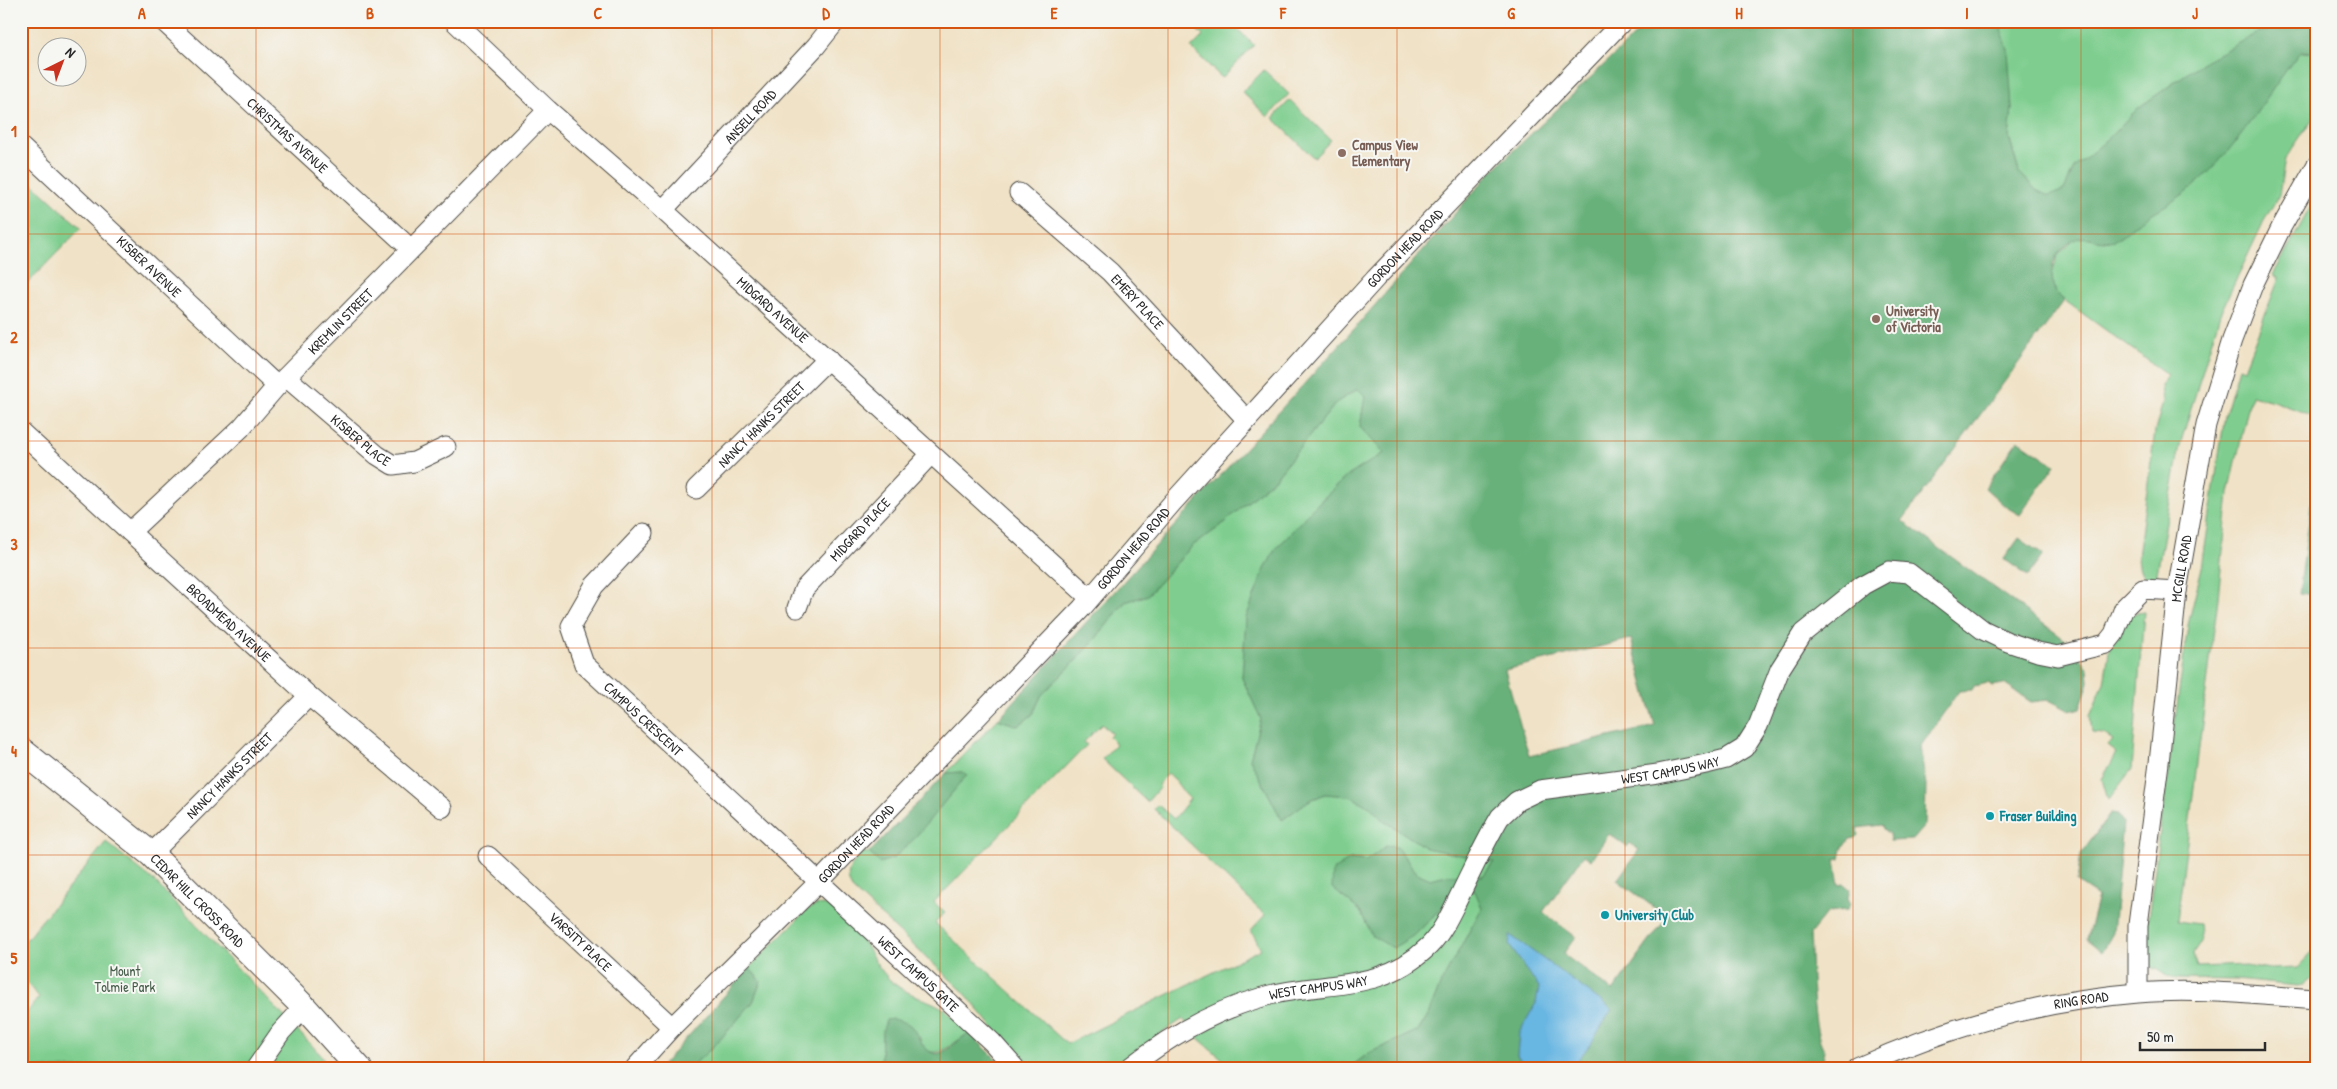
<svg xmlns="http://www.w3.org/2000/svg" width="2337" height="1089" viewBox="0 0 2337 1089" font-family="'Patrick Hand',sans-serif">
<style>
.green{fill:#7fce8f;stroke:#557c5d;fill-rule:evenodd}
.forest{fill:#67b17a;stroke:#496e52;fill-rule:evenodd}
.water{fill:#68b6e2;stroke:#4a7086}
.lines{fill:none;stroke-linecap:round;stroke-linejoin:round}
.minor-casing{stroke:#494642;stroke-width:21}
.major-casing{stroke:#494642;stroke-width:27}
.minor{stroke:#fff;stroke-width:19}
.major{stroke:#fff;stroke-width:25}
.grid{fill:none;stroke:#d5540f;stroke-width:1;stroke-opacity:0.55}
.education-dot{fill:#8d6e63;stroke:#f6f6f2;stroke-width:2}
.culture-dot{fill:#0f9aa8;stroke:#f6f6f2;stroke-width:2}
.labels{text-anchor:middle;stroke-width:4;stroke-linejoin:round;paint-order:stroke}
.street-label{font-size:14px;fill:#2b2b2b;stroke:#f6f6f2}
.education-label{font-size:14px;font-weight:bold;fill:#785e54;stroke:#f6f6f2;text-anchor:start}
.culture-label{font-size:14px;font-weight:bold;fill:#0d838f;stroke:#f6f6f2;text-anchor:start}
.park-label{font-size:14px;fill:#445c49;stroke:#f6f6f2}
.neatline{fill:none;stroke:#d5540f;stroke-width:2}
.grid-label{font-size:16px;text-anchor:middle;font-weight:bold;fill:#d5540f}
</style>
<rect width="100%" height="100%" fill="#f6f6f2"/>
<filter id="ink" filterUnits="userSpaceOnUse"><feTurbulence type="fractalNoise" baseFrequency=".02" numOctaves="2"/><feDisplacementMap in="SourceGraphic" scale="10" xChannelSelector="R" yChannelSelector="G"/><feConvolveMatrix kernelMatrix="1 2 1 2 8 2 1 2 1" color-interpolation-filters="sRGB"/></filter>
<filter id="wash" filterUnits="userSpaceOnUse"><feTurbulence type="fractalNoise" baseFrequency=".0096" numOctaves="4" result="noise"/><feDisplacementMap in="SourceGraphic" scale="20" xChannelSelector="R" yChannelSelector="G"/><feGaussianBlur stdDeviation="1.12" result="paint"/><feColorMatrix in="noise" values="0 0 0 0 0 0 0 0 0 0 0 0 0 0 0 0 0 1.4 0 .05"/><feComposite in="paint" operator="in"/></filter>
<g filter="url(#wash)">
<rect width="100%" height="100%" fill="#f0e2c6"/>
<g class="green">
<polygon points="1188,21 1229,21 1254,45 1222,78 1191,48 1203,36"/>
<polygon points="1999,21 2316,21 2316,24 2293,28 2203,62 2137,109 2108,139 2074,168 2064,190 2049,197 2036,190 2019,172 2009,137 2012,108"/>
<path d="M2300,51L2316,53V114L2285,159L2279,195L2264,221L2220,314L2180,445L2156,579C2140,581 2139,568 2138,556L2155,431L2163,401L2161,386L2168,375L2057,295L2051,280L2057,256L2075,239L2089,236L2104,242L2119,238L2136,224L2277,81Z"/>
<polygon points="1264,70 1289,94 1268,117 1242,92"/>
<polygon points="1290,100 1331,140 1314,158 1273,118"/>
<polygon points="21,173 81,228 21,290"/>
<path d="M2316,197V417L2273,401L2251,395L2229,493L2218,598L2177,921L2199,924L2201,942L2193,954L2197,967L2246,965L2270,969L2297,968L2316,948V976L2304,985L2297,986L2235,980L2178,979L2168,976L2157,969L2154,970C2146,958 2146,948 2146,934L2188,625L2202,567L2225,415L2239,367L2244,369L2279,278L2273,275Z"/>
<path d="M1358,389L1365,396L1360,427L1384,453L1346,477L1312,509L1275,550L1263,573L1246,618L1242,678L1261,719L1250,759L1282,820L1308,801L1325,794L1350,796L1370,807L1382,819L1426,848L1494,861L1483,876L1447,875L1430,879L1417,873L1397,847L1366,861L1350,859L1332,888L1360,911L1372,936L1416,934L1440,909L1475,889L1482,908L1441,983L1428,1015L1419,1030L1369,1053L1349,1068H1233L1198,1038L1183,1019L1138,1049L1116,1068H1026L964,992L852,889C843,873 852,864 863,852L869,853L880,863L953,792L962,772L946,773L998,719L1018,726L1033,714L1041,696L1089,647L1125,602L1148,595L1192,546L1218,528L1276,477L1337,402ZM1102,724L1112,733L1109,737L1116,744L1102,759L1147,802L1160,787L1158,785L1168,773C1178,782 1181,791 1190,799L1174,819L1158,805L1154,809L1265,915L1251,930L1261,949L1067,1044L935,923L945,913L934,902L1087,745L1084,742Z"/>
<polygon points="2144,612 2132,769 2108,800 2102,779 2117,753 2108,746 2113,740 2104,734 2092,733 2090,716 2104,683 2110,645 2130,614"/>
<polygon points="106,842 152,879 321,1055 328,1068 21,1068 21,1020 39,997 21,977 21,946"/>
<path d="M820,904C858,914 864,952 888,978C903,994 923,997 941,1007C951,1013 961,1025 969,1033C952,1043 929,1069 919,1036L882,1033L881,1068H690L717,1043L753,1002L761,981L749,968L808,909Z"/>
</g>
<g class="forest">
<path d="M1650,21H1999L2008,50L2012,108L2009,138L2019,172L2036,190L2049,196L2064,190L2074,168L2108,139L2137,109L2203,62L2259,32L2316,24V53L2300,52C2262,100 2235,155 2185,193C2170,204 2153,212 2137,223C2131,227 2126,234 2119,238C2095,250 2086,221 2058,254C2047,268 2052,291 2064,301L1902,521L2067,641L2088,669L2089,682L2080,708L2070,711L2049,700L2031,702L2004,684L1992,686L1988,683L1974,686L1972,690L1959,691L1920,747L1926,785L1925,825L1912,840L1890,841L1889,834L1883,829L1882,825L1857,828L1858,835L1855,838L1849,839L1842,849L1840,859L1835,860L1839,885L1844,884L1850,889L1848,897L1850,904L1847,910L1828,912L1810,934C1812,957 1811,1036 1825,1050L1822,1065L1816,1068H1349L1369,1053L1419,1030L1428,1015L1441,983L1482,908L1474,889L1440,909L1416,934L1393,948L1372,936L1360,911L1332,888L1333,870L1350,859L1366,861L1386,846L1397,847L1417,873L1430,879L1447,875L1483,876L1494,862L1426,848L1382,819L1370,807L1350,796L1325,794L1308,801L1282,820L1250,759L1261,719L1242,678L1246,618L1263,573L1275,550L1312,509L1346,477L1384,453L1360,427L1365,396L1358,389L1337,402L1276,477L1218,528L1192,546L1148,595L1125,602L1089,647L1041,696L1033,714L1018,726L998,719L1355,328L1491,172ZM1631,639L1655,726L1529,756L1505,670ZM1609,834L1627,847L1630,843L1639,850L1617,880L1667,917L1613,991L1563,954L1576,937L1543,912L1584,855L1591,860Z"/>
<polygon points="2018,440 2055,465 2020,515 2006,507 1985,488"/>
<polygon points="2316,470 2316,595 2299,593"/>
<polygon points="2019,538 2043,555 2028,576 2004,559"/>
<polygon points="962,772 967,775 913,840 894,858 880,863 869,853 946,773"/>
<polygon points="2111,813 2118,814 2123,823 2113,933 2102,952 2087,939 2098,896 2077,882 2081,854"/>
<polygon points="749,968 761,981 753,1002 717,1043 690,1068 660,1068"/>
<path d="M893,1019C899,1021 907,1022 911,1026C919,1035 924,1057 940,1053C949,1050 961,1038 969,1033L1006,1068H881L882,1033L886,1020Z"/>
</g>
<polygon class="water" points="1510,935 1612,1009 1592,1042 1572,1068 1527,1068 1517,1056 1519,1033 1536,1003 1539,987 1509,945"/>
</g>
<g filter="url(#ink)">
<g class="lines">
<g class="minor-casing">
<g id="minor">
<path id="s1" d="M163,21L411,249"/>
<path id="s2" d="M454,21L548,110L663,210L1090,598"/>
<path id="s3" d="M21,147L277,386"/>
<path id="s4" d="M1019,193L1110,272L1247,420"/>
<path id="s5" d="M663,210L816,46L836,21"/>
<path id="s6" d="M286,377L377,455L393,465L414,462L446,447"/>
<path id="s7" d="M21,432L309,696L442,808"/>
<path id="s8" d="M696,489L828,359"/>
<path id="s9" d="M130,532L241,428L277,386L548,110"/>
<path id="s10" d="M644,533L594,586L571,626L584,664L992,1042L1015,1068"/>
<path id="s11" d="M797,608L804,589L931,454"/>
<path id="s12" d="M151,854L309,696"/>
<path id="s13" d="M488,856L672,1027"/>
<path id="s14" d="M2138,992V925L2159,763L2177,591L2206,425L2232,340L2253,285L2282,226L2316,166"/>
<polyline points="256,1068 281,1032 304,1007"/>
<path id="s15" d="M635,1068L672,1027L818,883L1082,608L1173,502L1376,278L1623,21"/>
<path id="s16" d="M1129,1068C1169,1036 1216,1010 1266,996C1326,980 1380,994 1429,946C1441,934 1449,917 1457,901C1471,873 1484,844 1500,817L1517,801L1540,790L1658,774L1706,764L1726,759L1744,748L1758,726L1780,669L1803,633L1863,585L1889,571L1909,573L1983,630L2008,642L2038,652L2058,656L2106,644L2114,634L2124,608L2143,589L2177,591"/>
<path id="s17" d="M1857,1068C1946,1027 2039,1001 2138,993C2197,988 2257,995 2316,999"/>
</g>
</g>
<g class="major-casing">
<g id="major">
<path id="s18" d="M21,750L151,854L304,1007L359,1068"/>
</g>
</g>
<use href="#minor" class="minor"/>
<use href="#major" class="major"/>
</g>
</g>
<path class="grid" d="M256,21V1068M484,21V1068M712,21V1068M940,21V1068M1168,21V1068M1397,21V1068M1625,21V1068M1853,21V1068M2081,21V1068M21,234H2316M21,441H2316M21,648H2316M21,855H2316"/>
<g class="education-dot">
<circle cx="1342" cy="153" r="5"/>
<circle cx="1876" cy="319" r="5"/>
</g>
<g class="culture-dot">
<circle cx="1990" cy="816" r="5"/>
<circle cx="1605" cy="915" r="5"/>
</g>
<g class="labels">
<g class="street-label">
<text dy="5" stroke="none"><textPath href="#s5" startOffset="128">ANSELL ROAD</textPath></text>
<text dy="5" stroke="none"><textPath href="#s1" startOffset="169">CHRISTMAS AVENUE</textPath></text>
<text dy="5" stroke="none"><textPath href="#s15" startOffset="1125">GORDON HEAD ROAD</textPath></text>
<text dy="5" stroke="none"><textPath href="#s3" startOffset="175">KISBER AVENUE</textPath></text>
<text dy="5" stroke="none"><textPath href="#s4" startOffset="161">EMERY PLACE</textPath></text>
<text dy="5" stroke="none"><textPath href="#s2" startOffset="430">MIDGARD AVENUE</textPath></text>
<text dy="5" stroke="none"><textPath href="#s9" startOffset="298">KREMLIN STREET</textPath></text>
<text dy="5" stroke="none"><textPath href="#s8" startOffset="92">NANCY HANKS STREET</textPath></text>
<text dy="5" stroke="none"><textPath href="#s6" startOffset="98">KISBER PLACE</textPath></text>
<text dy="5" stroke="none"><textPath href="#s11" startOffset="102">MIDGARD PLACE</textPath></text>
<text dy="5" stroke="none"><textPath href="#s15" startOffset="720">GORDON HEAD ROAD</textPath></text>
<text dy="5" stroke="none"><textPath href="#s14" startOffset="426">MCGILL ROAD</textPath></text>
<text dy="5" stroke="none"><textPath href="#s7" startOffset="282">BROADMEAD AVENUE</textPath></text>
<text dy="5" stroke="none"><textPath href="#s10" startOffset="240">CAMPUS CRESCENT</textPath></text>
<text dy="5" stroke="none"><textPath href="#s16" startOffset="658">WEST CAMPUS WAY</textPath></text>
<text dy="5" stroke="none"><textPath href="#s12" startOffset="111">NANCY HANKS STREET</textPath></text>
<text dy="5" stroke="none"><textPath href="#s15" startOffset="315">GORDON HEAD ROAD</textPath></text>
<text dy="5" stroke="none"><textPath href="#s18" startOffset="232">CEDAR HILL CROSS ROAD</textPath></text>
<text dy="5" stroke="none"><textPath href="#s13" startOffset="126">VARSITY PLACE</textPath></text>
<text dy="5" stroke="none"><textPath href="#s10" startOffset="615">WEST CAMPUS GATE</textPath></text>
<text dy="5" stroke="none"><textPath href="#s16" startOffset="209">WEST CAMPUS WAY</textPath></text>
<text dy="5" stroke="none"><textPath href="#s17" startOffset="235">RING ROAD</textPath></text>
</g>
<g class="education-label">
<text x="1352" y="150">Campus View<tspan x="1352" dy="16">Elementary</tspan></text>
<text x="1886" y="316">University<tspan x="1886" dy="16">of Victoria</tspan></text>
</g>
<g class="culture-label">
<text x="2000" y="821">Fraser Building</text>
<text x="1615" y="920">University Club</text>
</g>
<g class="park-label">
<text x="125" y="976">Mount<tspan x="125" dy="16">Tolmie Park</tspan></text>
</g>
</g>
<rect width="2337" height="1089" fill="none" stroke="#f6f6f2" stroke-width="55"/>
<g transform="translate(62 62) rotate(42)"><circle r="24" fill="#f6f6f2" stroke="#a5a5a2"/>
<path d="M0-4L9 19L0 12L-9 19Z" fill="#c8321e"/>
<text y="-8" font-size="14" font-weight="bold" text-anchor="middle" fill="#2b2b2b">N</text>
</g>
<path d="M2140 1042v8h125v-8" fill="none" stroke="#2b2b2b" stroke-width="2.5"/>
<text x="2147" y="1042" font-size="15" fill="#2b2b2b" stroke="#f6f6f2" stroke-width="4" paint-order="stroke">50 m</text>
<rect x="28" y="28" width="2282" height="1034" class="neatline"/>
<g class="grid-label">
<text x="142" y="19">A</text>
<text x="370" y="19">B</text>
<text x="598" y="19">C</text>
<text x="826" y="19">D</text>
<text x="1054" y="19">E</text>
<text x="1283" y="19">F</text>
<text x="1511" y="19">G</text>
<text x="1739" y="19">H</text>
<text x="1967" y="19">I</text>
<text x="2195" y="19">J</text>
<text x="14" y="137">1</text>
<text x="14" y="343">2</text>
<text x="14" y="550">3</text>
<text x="14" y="757">4</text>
<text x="14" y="964">5</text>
</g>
</svg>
